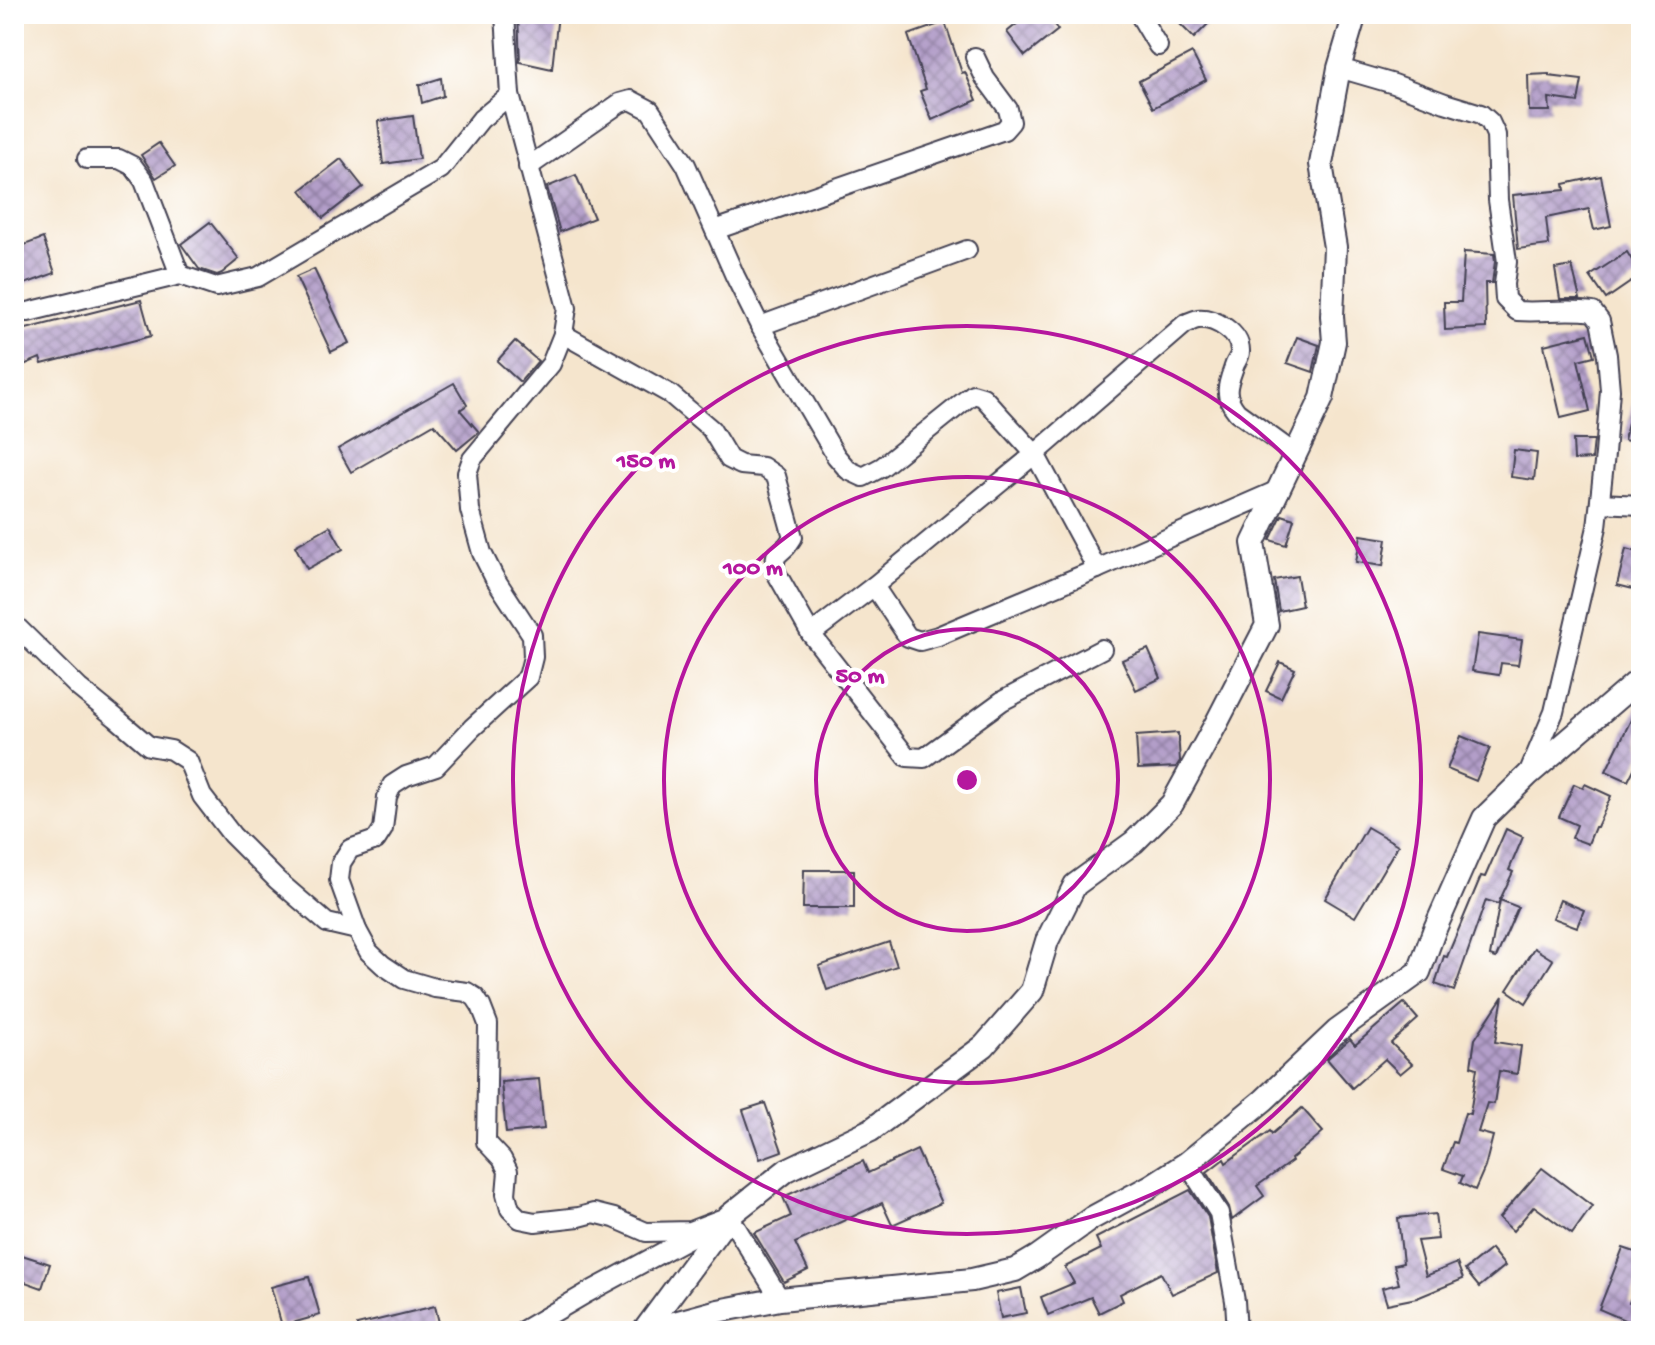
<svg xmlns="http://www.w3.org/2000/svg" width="1655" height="1345" viewBox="0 0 1655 1345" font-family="'Gochi Hand',sans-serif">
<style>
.building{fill:url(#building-cross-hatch)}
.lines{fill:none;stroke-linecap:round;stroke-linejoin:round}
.minor-casing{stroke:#423f51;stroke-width:22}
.tertiary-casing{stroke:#423f51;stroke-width:26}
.minor{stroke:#fff;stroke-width:18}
.tertiary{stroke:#fff;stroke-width:22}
.ring{fill:none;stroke:#b5179e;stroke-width:4}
.centre{fill:#b5179e;stroke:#fff;stroke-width:4}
.ring-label{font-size:24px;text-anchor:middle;font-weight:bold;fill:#b5179e;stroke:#fff;stroke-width:8;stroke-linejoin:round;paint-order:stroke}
</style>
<defs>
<pattern id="building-cross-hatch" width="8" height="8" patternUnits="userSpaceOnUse" patternTransform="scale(2)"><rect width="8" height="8" fill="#b39ec9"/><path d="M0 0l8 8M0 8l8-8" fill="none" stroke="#9180a4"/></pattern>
</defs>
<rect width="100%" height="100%" fill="#fff"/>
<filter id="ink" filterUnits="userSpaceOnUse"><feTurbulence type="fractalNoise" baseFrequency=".0125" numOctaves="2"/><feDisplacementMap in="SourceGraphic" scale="16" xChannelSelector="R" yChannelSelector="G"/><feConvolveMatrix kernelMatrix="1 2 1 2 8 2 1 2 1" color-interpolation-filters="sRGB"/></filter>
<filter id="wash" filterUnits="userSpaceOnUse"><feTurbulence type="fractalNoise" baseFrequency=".006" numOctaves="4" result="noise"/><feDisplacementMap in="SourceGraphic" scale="32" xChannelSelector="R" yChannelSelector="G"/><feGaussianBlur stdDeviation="1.8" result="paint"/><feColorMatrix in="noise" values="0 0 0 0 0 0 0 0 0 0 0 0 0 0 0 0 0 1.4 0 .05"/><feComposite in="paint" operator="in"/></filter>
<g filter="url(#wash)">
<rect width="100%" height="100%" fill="#f5e5cd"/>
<g id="blocks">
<g class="building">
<polygon points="518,14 558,14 552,69 520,62"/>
<polygon points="1029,14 1046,14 1058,30 1025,56 1007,32"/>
<polygon points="1170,14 1218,14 1194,38"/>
<polygon points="945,22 962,73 965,72 977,100 932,120 920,91 926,89 908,35"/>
<polygon points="1192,53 1206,80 1153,108 1139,81"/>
<polygon points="1549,74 1549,76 1582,80 1578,102 1549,98 1550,111 1529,111 1528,75"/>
<polygon points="441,78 443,96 422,103 419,85"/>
<polygon points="413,116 419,159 383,164 378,121"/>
<polygon points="159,143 175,166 156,178 141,155"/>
<polygon points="341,159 363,187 323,218 301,190"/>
<polygon points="576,175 594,218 560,232 547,187"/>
<polygon points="1601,176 1611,226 1594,230 1589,209 1546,218 1549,245 1518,249 1513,195 1565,190 1564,184"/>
<polygon points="210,222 239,259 222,273 217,275 199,269 181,244"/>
<polygon points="43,238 55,273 14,288 14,254 21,252 19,247"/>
<polygon points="1464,252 1494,254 1495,262 1492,283 1485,283 1486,328 1445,330 1444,302 1461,302"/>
<polygon points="1627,252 1641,275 1606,299 1590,276"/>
<polygon points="1572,266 1580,299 1560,299 1555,269"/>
<polygon points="314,269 349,343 331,352 296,277"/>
<polygon points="141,300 151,336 42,364 40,358 14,369 14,332"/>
<polygon points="1588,334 1594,356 1578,360 1590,411 1561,418 1544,345"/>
<polygon points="1297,337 1319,345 1313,372 1287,363"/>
<polygon points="515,341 538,361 520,382 497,361"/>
<polygon points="454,383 467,405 460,410 479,432 457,450 434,424 351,472 338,449"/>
<polygon points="1635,395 1641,396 1641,444 1624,440"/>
<polygon points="1573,440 1594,440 1592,459 1574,460"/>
<polygon points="1514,450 1537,453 1534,480 1511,477"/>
<polygon points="1282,515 1294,519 1286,545 1270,540"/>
<polygon points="330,526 343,549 307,569 295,546"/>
<polygon points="1361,535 1387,539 1383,566 1356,562"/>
<polygon points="1626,549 1641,553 1641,591 1617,585"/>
<polygon points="1297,576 1302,606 1279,611 1274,580"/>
<polygon points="1478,634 1522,640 1518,665 1501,663 1499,675 1472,671"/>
<polygon points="1148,649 1161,678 1136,690 1122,660"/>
<polygon points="1280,662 1295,669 1281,698 1266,691"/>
<polygon points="1641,699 1641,755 1628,781 1606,771"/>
<polygon points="1178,733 1180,761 1176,767 1138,769 1136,736"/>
<polygon points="1461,736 1490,748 1476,781 1447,769"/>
<polygon points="1574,784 1583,788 1585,784 1611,796 1597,827 1595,827 1588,844 1572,838 1577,825 1559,817"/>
<polygon points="1367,827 1398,845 1355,917 1325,899"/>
<polygon points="1506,829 1523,837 1509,870 1513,872 1498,904 1486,900 1454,991 1435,984 1444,956 1447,957 1481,876 1485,877"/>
<polygon points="804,870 854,870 854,908 803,908"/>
<polygon points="1500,900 1518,907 1496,958 1490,956"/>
<polygon points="1560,900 1584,910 1577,927 1553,918"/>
<polygon points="889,942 897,966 827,990 819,966"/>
<polygon points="1534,948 1553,960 1526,1003 1507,990"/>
<polygon points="1503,996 1495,1042 1521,1046 1517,1074 1499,1071 1494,1104 1487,1103 1478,1132 1493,1136 1485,1167 1475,1190 1460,1183 1463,1176 1443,1169 1453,1142 1456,1143 1465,1113 1470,1114 1477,1068 1471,1066 1475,1039"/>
<polygon points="1404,1003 1418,1019 1391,1043 1412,1064 1400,1074 1385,1059 1352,1088 1327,1059 1350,1039 1355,1045"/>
<polygon points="539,1079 544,1129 506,1133 501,1082"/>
<polygon points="765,1103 782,1151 760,1159 743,1110"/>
<polygon points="1302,1108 1323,1132 1291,1159 1292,1161 1257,1186 1264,1196 1232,1220 1229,1207 1207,1172 1224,1159 1226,1163 1270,1131 1272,1134"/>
<polygon points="917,1150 941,1203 892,1225 882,1203 795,1243 808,1270 784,1282 754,1233 791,1216 783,1197 863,1161 868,1173"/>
<polygon points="1542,1168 1592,1206 1572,1234 1534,1206 1513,1231 1499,1218"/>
<polygon points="1190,1190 1208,1217 1218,1273 1172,1294 1161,1273 1120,1294 1123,1301 1099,1313 1091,1297 1048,1315 1041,1297 1074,1283 1065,1267 1101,1249 1096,1238"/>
<polygon points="1435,1214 1438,1239 1417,1241 1426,1276 1457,1263 1463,1279 1417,1298 1387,1304 1382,1288 1399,1284 1394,1265 1403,1263 1398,1218"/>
<polygon points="1623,1248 1641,1254 1641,1272 1629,1303 1641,1307 1636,1325 1599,1309"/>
<polygon points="1491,1249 1505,1266 1479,1287 1465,1270"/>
<polygon points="22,1255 50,1264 42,1288 14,1278"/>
<polygon points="309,1277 320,1315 282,1326 271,1287"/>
<polygon points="1021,1288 1026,1313 1001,1318 996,1293"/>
<polygon points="435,1306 441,1331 357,1331 357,1325"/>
</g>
</g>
</g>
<g filter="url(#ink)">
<use href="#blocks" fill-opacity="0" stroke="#423f51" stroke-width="2"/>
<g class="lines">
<g class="minor-casing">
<g id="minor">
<polyline points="505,14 510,95 567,308 563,334 551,364 472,459 467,473 470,510 482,553 494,577 532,635 533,657 528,677 472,728 436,766 406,776 392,785 387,797 383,829 376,840 350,849 341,863 339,880 357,930 369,952 383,965 404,979 435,988 467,992 475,997 481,1006 488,1024 486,1142 502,1159 508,1171 506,1194 510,1209 520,1219 535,1222 579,1217 594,1213 614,1218 646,1232 690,1231 729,1216"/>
<polyline points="1139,14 1158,46"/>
<path d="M1339,68L1394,84L1445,103L1481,114L1490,122L1496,135L1498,200L1507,262L1504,284L1505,299L1517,311C1542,313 1567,308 1593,312L1600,321L1607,355L1610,390L1605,454L1597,527L1554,712L1528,774"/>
<polyline points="87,159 119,159 133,166 144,181 180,275"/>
<path d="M528,167L620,103L631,100L650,110L686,165L735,276L760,326L836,456L848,470L863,477L882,467L973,394L983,397L1035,454L1097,569L938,636L920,641L908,637L874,586L1035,454L1185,324C1190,322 1193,320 1198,319C1214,317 1241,333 1240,352C1240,356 1237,360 1235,364C1228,384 1222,394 1237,412L1295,454"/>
<polyline points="715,230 1004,130 1011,122 1008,109 985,78 975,57"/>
<polyline points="28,312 180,275 216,287 258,277 441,169 481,119 510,95"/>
<polyline points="760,326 967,250"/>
<polyline points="563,334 670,394 711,429 729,459 741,465 763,467 776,476 793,537 787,546 776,556 774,569 811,634 874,586"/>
<polyline points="1600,503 1641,505"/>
<polyline points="1097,569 1278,490"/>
<polyline points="14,624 79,688 116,718 149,746 171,750 188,761 202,796 232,835 277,880 327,923 357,930"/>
<polyline points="811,634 907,757 924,758 1002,701 1102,649"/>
<polyline points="1187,1163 1219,1213 1235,1301 1237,1331"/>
<polyline points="729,1216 780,1299"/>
<polyline points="522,1331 587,1293 698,1233"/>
</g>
</g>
<g class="tertiary-casing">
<g id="tertiary">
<polyline points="644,1331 729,1216 787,1170 871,1130 984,1046 1032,991 1047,941 1075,885 1134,842 1172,804 1217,722 1267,625 1253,543 1322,398 1334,342 1332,316 1335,247 1321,164 1339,68 1355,14"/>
<polyline points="645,1331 718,1311 780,1299 972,1280 1015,1270 1037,1257 1092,1218 1151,1186 1187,1163 1264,1100 1337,1031 1419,972 1434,931 1484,818 1528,775 1641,678"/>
</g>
</g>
<use href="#minor" class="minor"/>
<use href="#tertiary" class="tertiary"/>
</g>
</g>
<g class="ring">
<circle cx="967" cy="780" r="151"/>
<circle cx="967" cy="780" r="303"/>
<circle cx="967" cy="780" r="454"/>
</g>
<circle cx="967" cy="780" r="12" class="centre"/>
<g class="ring-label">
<text x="646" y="467">150 m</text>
<text x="753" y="574">100 m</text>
<text x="860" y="682">50 m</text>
</g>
<rect width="1655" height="1345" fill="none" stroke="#fff" stroke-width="48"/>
</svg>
